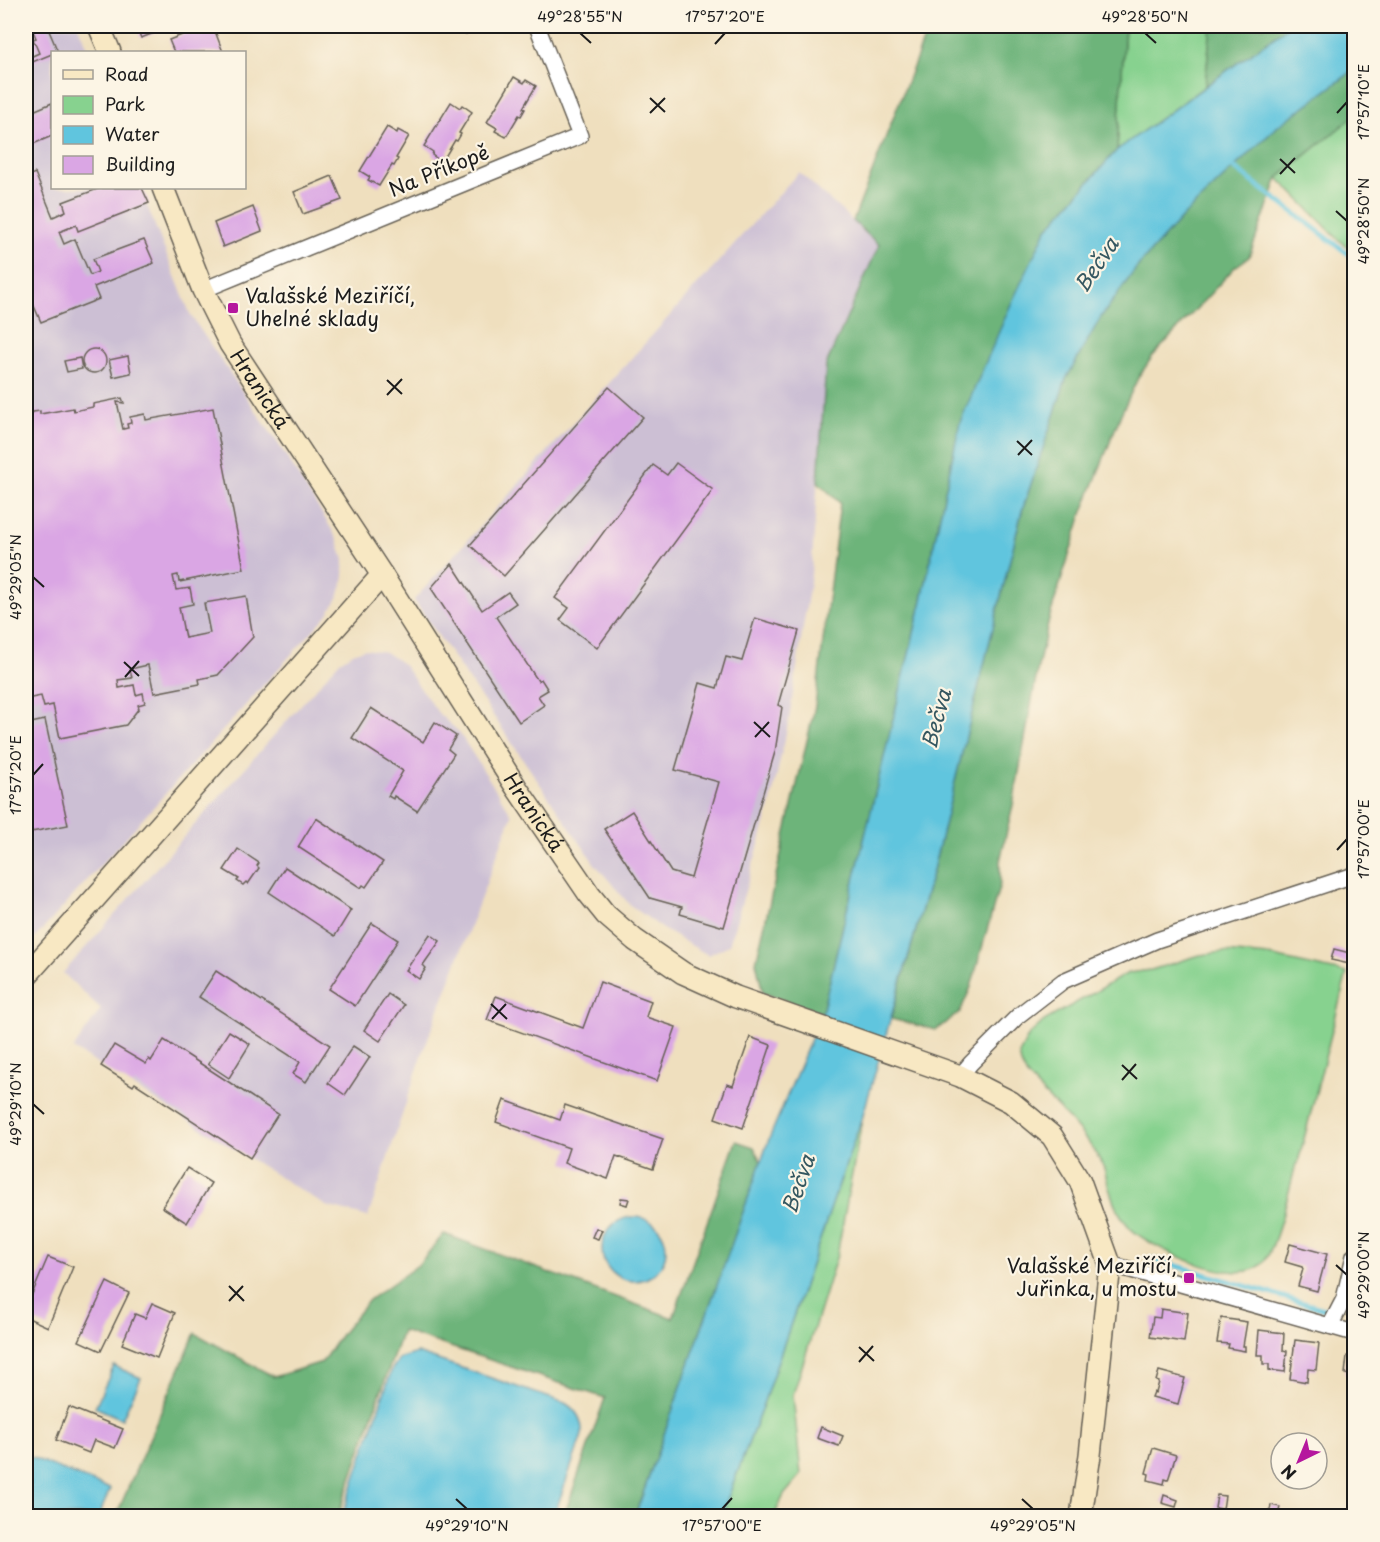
<svg xmlns="http://www.w3.org/2000/svg" width="1380" height="1542" viewBox="0 0 1380 1542" font-family="'Playpen Sans',sans-serif">
<style>
.industrial{fill:#ccbfd4}
.green{fill:#87d28f;stroke:#527756;stroke-width:1.5}
.forest{fill:#6db47a;stroke:#44684b;stroke-width:1.5}
.water{fill:#60c5de;stroke:#3e707d;stroke-width:1.5}
.lines{fill:none;stroke-linecap:round;stroke-linejoin:round}
.stream{stroke:#60c5de;stroke-width:5}
.building{fill:#daa6e4}
.street-casing{stroke:#666055;stroke-width:18}
.secondary-casing{stroke:#666055;stroke-width:24}
.street{stroke:#fff;stroke-width:15}
.secondary{stroke:#f8e8c3;stroke-width:21}
.ticks{fill:none;stroke:#1c1c1c;stroke-width:2}
.poi-dot{fill:#b5179e;stroke:#fcf5e5;stroke-width:2}
.labels{text-anchor:middle;stroke-width:4.5;stroke-linejoin:round;paint-order:stroke}
.street-label{font-size:20px;fill:#1c1c1c;stroke:#fcf5e5}
.poi-label{font-size:20px;fill:#1c1c1c;stroke:#fcf5e5;text-anchor:start}
.water-label{font-size:21px;font-style:italic;fill:#345760;stroke:#fcf5e5}
.neatline{fill:none;stroke:#1c1c1c;stroke-width:2}
.ticks-label{font-size:15px;text-anchor:middle;fill:#1c1c1c}
</style>
<rect width="100%" height="100%" fill="#fcf5e5"/>
<filter id="ink" filterUnits="userSpaceOnUse"><feTurbulence type="fractalNoise" baseFrequency=".0167" numOctaves="2"/><feDisplacementMap in="SourceGraphic" scale="12" xChannelSelector="R" yChannelSelector="G"/><feConvolveMatrix kernelMatrix="1 2 1 2 8 2 1 2 1" color-interpolation-filters="sRGB"/></filter>
<filter id="wash" filterUnits="userSpaceOnUse"><feTurbulence type="fractalNoise" baseFrequency=".008" numOctaves="4" result="noise"/><feDisplacementMap in="SourceGraphic" scale="24" xChannelSelector="R" yChannelSelector="G"/><feGaussianBlur stdDeviation="1.35" result="paint"/><feColorMatrix in="noise" values="0 0 0 0 0 0 0 0 0 0 0 0 0 0 0 0 0 1.4 0 .05"/><feComposite in="paint" operator="in"/></filter>
<g filter="url(#wash)">
<rect width="100%" height="100%" fill="#efdfbe"/>
<g class="industrial">
<polygon points="26,26 78,26 89,52 52,52 52,188 140,188 191,316 279,445 329,525 338,541 344,560 344,577 338,598 327,615 26,948"/>
<polygon points="799,172 879,245 826,365 811,575 789,719 769,811 729,945 708,955 666,931 630,905 594,863 414,600"/>
<polygon points="364,649 385,652 403,664 439,714 458,731 512,815 424,1049 368,1217 326,1206 73,1049 101,1009 63,973 340,661 353,653"/>
</g>
<g class="green">
<polygon points="1125,26 1211,26 1205,86 1117,150"/>
<polygon points="1354,116 1354,252 1338,239 1278,178"/>
<path d="M1224,952L1269,956L1347,973L1298,1162L1296,1164C1290,1186 1276,1249 1263,1263C1240,1290 1150,1248 1130,1228C1120,1217 1113,1202 1109,1188C1107,1181 1106,1173 1103,1166C1086,1131 1052,1104 1027,1076L1021,1064L1019,1054L1029,1035L1044,1021L1128,973L1151,970L1200,955Z"/>
<polygon points="863,1115 837,1255 793,1395 801,1475 784,1495 774,1516 721,1516 761,1410"/>
</g>
<g class="forest">
<polygon points="929,26 1125,26 1117,150 1046,230 960,422 922,600 822,1013 763,993 756,962 815,706 840,503 818,482 826,365 879,245 853,221"/>
<polygon points="1211,26 1289,26 1205,86"/>
<polygon points="1354,70 1354,116 1278,178 1249,257 1235,267 1152,357 1138,378 1121,414 1082,514 1049,619 1038,667 1013,805 1000,861 1000,884 971,987 960,1012 936,1030 891,1019 933,870 1022,511 1066,379 1101,317 1137,267 1184,215 1278,126"/>
<polygon points="736,1141 754,1147 761,1162 635,1516 564,1516 605,1398 402,1331 338,1516 116,1516 195,1333 274,1377 322,1362 342,1333 369,1300 418,1265 444,1234 673,1318"/>
</g>
<g class="water">
<polygon points="1289,26 1354,26 1354,70 1278,126 1184,215 1137,267 1101,317 1066,379 1022,511 933,870 863,1115 761,1410 721,1516 635,1516 769,1139 822,1013 922,600 960,422 1011,304 1046,230 1117,150"/>
<circle cx="634" cy="1249" r="32"/>
<path d="M417,1353L565,1403C577,1410 583,1420 582,1435L554,1516H342L392,1369L399,1359Z"/>
<polygon points="114,1366 141,1378 122,1419 95,1407"/>
<polygon points="26,1455 110,1489 99,1516 26,1516"/>
</g>
<g class="lines">
<g class="stream">
<polyline points="1229,164 1354,258"/>
<polyline points="1153,1259 1324,1309"/>
<polyline points="1350,1316 1354,1318"/>
</g>
</g>
<g id="blocks">
<g class="building">
<polygon points="47,26 58,52 52,52 52,54 30,63 28,58 39,53 33,39 36,38 33,31"/>
<polygon points="136,26 166,26 167,28 141,38"/>
<polygon points="205,26 213,26 223,52 174,52 169,40"/>
<polygon points="457,26 471,26 466,34 455,28"/>
<polygon points="514,77 524,83 526,80 536,86 523,108 525,109 521,116 519,115 506,137 495,131 497,128 487,122"/>
<polygon points="451,102 460,108 462,105 472,112 459,133 461,134 457,141 455,140 442,162 432,155 433,152 424,146"/>
<polygon points="52,103 52,136 26,147 26,114"/>
<polygon points="387,127 397,133 398,130 409,136 396,158 398,159 394,166 392,165 379,186 368,180 370,177 360,171"/>
<polygon points="35,173 53,217 66,211 63,202 100,188 142,188 149,203 78,231 76,225 59,232 64,244 75,239 90,275 98,272 93,259 144,240 154,263 94,287 99,299 41,322 26,288 26,177"/>
<polygon points="332,176 342,200 303,214 294,192"/>
<polygon points="253,207 262,231 223,247 214,223"/>
<circle cx="94" cy="361" r="12"/>
<polygon points="128,356 131,373 113,377 109,360"/>
<polygon points="80,358 82,369 67,372 64,361"/>
<polygon points="609,387 643,417 504,576 470,545"/>
<polygon points="122,398 124,403 117,402 123,429 128,428 127,424 131,423 130,417 145,414 146,420 213,408 244,569 179,582 178,575 173,576 176,590 190,588 193,604 179,607 185,638 210,633 204,603 246,596 253,637 218,675 199,679 200,684 154,693 148,665 130,669 132,678 118,680 119,688 134,685 136,695 143,693 145,703 138,705 139,708 126,725 60,738 53,705 44,707 41,696 26,699 26,413 31,412 31,416 33,412 40,411 40,414 73,408 74,411 93,407 93,404"/>
<polygon points="676,463 713,490 597,648 560,620 569,608 555,598 653,465 667,475"/>
<polygon points="452,564 482,610 508,592 516,603 496,617 538,681 541,679 548,690 538,696 544,705 519,722 431,588"/>
<polygon points="755,618 799,631 778,705 782,707 775,752 724,927 680,914 682,907 650,898 604,829 632,811 671,872 691,878 719,782 675,770 700,683 717,688 726,657 742,661"/>
<polygon points="371,708 423,742 435,722 456,736 448,749 454,754 417,811 394,796 393,799 388,796 403,771 352,738"/>
<polygon points="45,720 68,825 26,833 26,724"/>
<polygon points="316,818 383,862 366,887 363,885 361,888 298,847"/>
<polygon points="238,849 259,863 257,866 259,868 248,884 246,882 243,885 237,881 239,879 224,870"/>
<polygon points="285,867 351,910 335,936 269,892"/>
<polygon points="372,923 398,940 355,1006 329,989"/>
<polygon points="430,934 440,941 423,965 426,968 419,979 406,970"/>
<polygon points="1334,949 1354,954 1354,965 1331,960"/>
<polygon points="216,971 330,1045 306,1082 293,1074 300,1062 199,997"/>
<polygon points="600,982 651,1001 646,1017 676,1027 657,1081 487,1020 496,996 583,1028"/>
<polygon points="388,994 404,1005 380,1041 364,1030"/>
<polygon points="229,1031 250,1044 229,1078 208,1064"/>
<polygon points="750,1037 771,1045 743,1128 715,1118 727,1084 733,1086"/>
<polygon points="164,1040 278,1114 250,1158 135,1083 133,1086 101,1066 114,1045 146,1064 149,1059 151,1061"/>
<polygon points="353,1046 370,1057 345,1095 328,1083"/>
<polygon points="1354,1088 1354,1116 1347,1114"/>
<polygon points="504,1100 560,1120 565,1105 663,1139 653,1169 616,1156 608,1179 564,1163 569,1148 496,1122"/>
<polygon points="187,1168 211,1183 187,1223 162,1207"/>
<polygon points="621,1198 629,1199 627,1205 620,1203"/>
<polygon points="596,1228 602,1230 598,1239 592,1237"/>
<polygon points="1290,1244 1327,1254 1317,1291 1298,1286 1303,1269 1302,1267 1285,1262"/>
<polygon points="48,1257 73,1267 48,1327 26,1317 26,1297 30,1299"/>
<polygon points="107,1282 129,1293 101,1351 79,1341"/>
<polygon points="152,1303 175,1313 157,1358 122,1344 135,1314 145,1318"/>
<polygon points="1161,1309 1188,1313 1184,1342 1150,1337 1153,1317 1160,1318"/>
<polygon points="1221,1318 1247,1322 1243,1346 1245,1346 1245,1351 1228,1348 1229,1344 1217,1343"/>
<polygon points="1259,1330 1284,1333 1283,1350 1287,1351 1285,1372 1269,1370 1269,1364 1263,1364 1263,1355 1257,1355"/>
<polygon points="1295,1340 1319,1343 1316,1370 1308,1369 1307,1382 1290,1379"/>
<polygon points="1347,1356 1354,1357 1354,1376 1345,1374"/>
<polygon points="1159,1371 1185,1378 1178,1404 1152,1397 1154,1392 1156,1393 1159,1382 1156,1381"/>
<polygon points="69,1407 123,1429 115,1448 94,1440 89,1453 56,1440"/>
<polygon points="821,1427 843,1436 839,1446 817,1438"/>
<polygon points="1153,1448 1176,1455 1168,1480 1165,1479 1164,1484 1148,1480 1149,1474 1146,1473"/>
<polygon points="1164,1495 1178,1500 1176,1507 1162,1503"/>
<polygon points="1217,1495 1225,1496 1223,1509 1215,1508"/>
<polygon points="1271,1505 1280,1507 1278,1516 1269,1516"/>
</g>
</g>
</g>
<g filter="url(#ink)">
<use href="#blocks" fill-opacity="0" stroke="#666055" stroke-width="1.5"/>
<g class="lines">
<g class="street-casing">
<g id="street">
<polyline points="203,290 580,136 537,26"/>
<polyline points="960,1076 971,1063 1019,1015 1063,981 1157,940 1354,875"/>
<polyline points="1110,1264 1354,1333"/>
<polyline points="1330,1326 1344,1299 1354,1256"/>
</g>
</g>
<g class="secondary-casing">
<g id="secondary">
<polyline points="99,26 110,52"/>
<path id="s1" d="M163,188L203,290L230,344L382,575L516,787L589,894L606,915L635,940L683,973L736,997L960,1076L1011,1102L1052,1136L1080,1181L1110,1264L1090,1455L1081,1516"/>
<polyline points="26,976 382,575"/>
</g>
</g>
<use href="#street" class="street"/>
<use href="#secondary" class="secondary"/>
</g>
</g>
<path class="ticks" d="M580,33L591,43M1145,33L1156,43M715,44L725,33M650,98L665,112M650,113L665,98M1337,113L1347,102M1280,159L1295,173M1280,174L1295,158M1336,211L1347,221M387,380L402,394M387,395L402,379M1017,441L1032,455M1018,455L1032,440M33,577L44,587M124,662L139,676M125,677L139,661M754,722L770,737M755,737L769,722M33,775L43,764M1337,850L1347,839M491,1004L507,1019M492,1019L506,1004M1122,1065L1137,1079M1122,1080L1136,1064M33,1104L44,1114M1336,1265L1347,1275M229,1286L244,1301M229,1301L243,1286M859,1347L874,1361M859,1362L873,1346M456,1499L467,1509M1022,1499L1033,1509M722,1509L732,1498"/>
<g class="poi-dot">
<rect x="227" y="302" width="12" height="12" rx="3"/>
<rect x="1183" y="1272" width="12" height="12" rx="3"/>
</g>
<g class="labels">
<g class="street-label">
<text transform="translate(439 171) rotate(-22)" y="7">Na Příkopě</text>
<text dy="7" stroke="none"><textPath href="#s1" startOffset="224">Hranická</textPath></text>
<text dy="7" stroke="none"><textPath href="#s1" startOffset="728">Hranická</textPath></text>
</g>
<g class="poi-label">
<text x="245" y="303">Valašské Meziříčí,<tspan x="245" dy="23">Uhelné sklady</tspan></text>
<text x="1177" y="1273" text-anchor="end">Valašské Meziříčí,<tspan x="1177" dy="23">Juřinka, u mostu</tspan></text>
</g>
<g class="water-label">
<text transform="translate(1097 265) rotate(-56)" y="7">Bečva</text>
<text transform="translate(937 719) rotate(-75)" y="7">Bečva</text>
<text transform="translate(799 1184) rotate(-71)" y="7">Bečva</text>
</g>
</g>
<rect width="1380" height="1542" fill="none" stroke="#fcf5e5" stroke-width="66"/>
<rect x="51" y="51" width="195" height="138" fill="#fcf5e5" stroke="#a29e95" stroke-width="1.5"/>
<rect x="63" y="70" width="30" height="9" fill="#f8e8c3" stroke="#a29e95" stroke-width="1.5"/>
<text x="105" y="81" font-size="18" fill="#1c1c1c">Road</text>
<rect x="63" y="96" width="30" height="18" fill="#87d28f" stroke="#a29e95" stroke-width="1.5"/>
<text x="105" y="111" font-size="18" fill="#1c1c1c">Park</text>
<rect x="63" y="126" width="30" height="18" fill="#60c5de" stroke="#a29e95" stroke-width="1.5"/>
<text x="105" y="141" font-size="18" fill="#1c1c1c">Water</text>
<rect x="63" y="156" width="30" height="18" fill="#daa6e4" stroke="#a29e95" stroke-width="1.5"/>
<text x="105" y="171" font-size="18" fill="#1c1c1c">Building</text>
<g transform="translate(1299 1461) rotate(223)"><circle r="28" fill="#fcf5e5" stroke="#a29e95" stroke-width="1.5"/>
<path d="M0-4.5L10 22L0 15L-10 22Z" fill="#b5179e"/>
<text y="-9" font-size="16" font-weight="bold" text-anchor="middle" fill="#1c1c1c">N</text>
</g>
<rect x="33" y="33" width="1314" height="1476" class="neatline"/>
<g class="ticks-label">
<text x="580" y="22">49°28'55"N</text>
<text x="725" y="22">17°57'20"E</text>
<text x="1145" y="22">49°28'50"N</text>
<text transform="translate(1364 102) rotate(-90)" y="5">17°57'10"E</text>
<text transform="translate(1364 221) rotate(-90)" y="5">49°28'50"N</text>
<text transform="translate(16 577) rotate(-90)" y="5">49°29'05"N</text>
<text transform="translate(16 775) rotate(-90)" y="5">17°57'20"E</text>
<text transform="translate(1364 839) rotate(-90)" y="5">17°57'00"E</text>
<text transform="translate(16 1104) rotate(-90)" y="5">49°29'10"N</text>
<text transform="translate(1364 1275) rotate(-90)" y="5">49°29'00"N</text>
<text x="467" y="1531">49°29'10"N</text>
<text x="722" y="1531">17°57'00"E</text>
<text x="1033" y="1531">49°29'05"N</text>
</g>
</svg>
